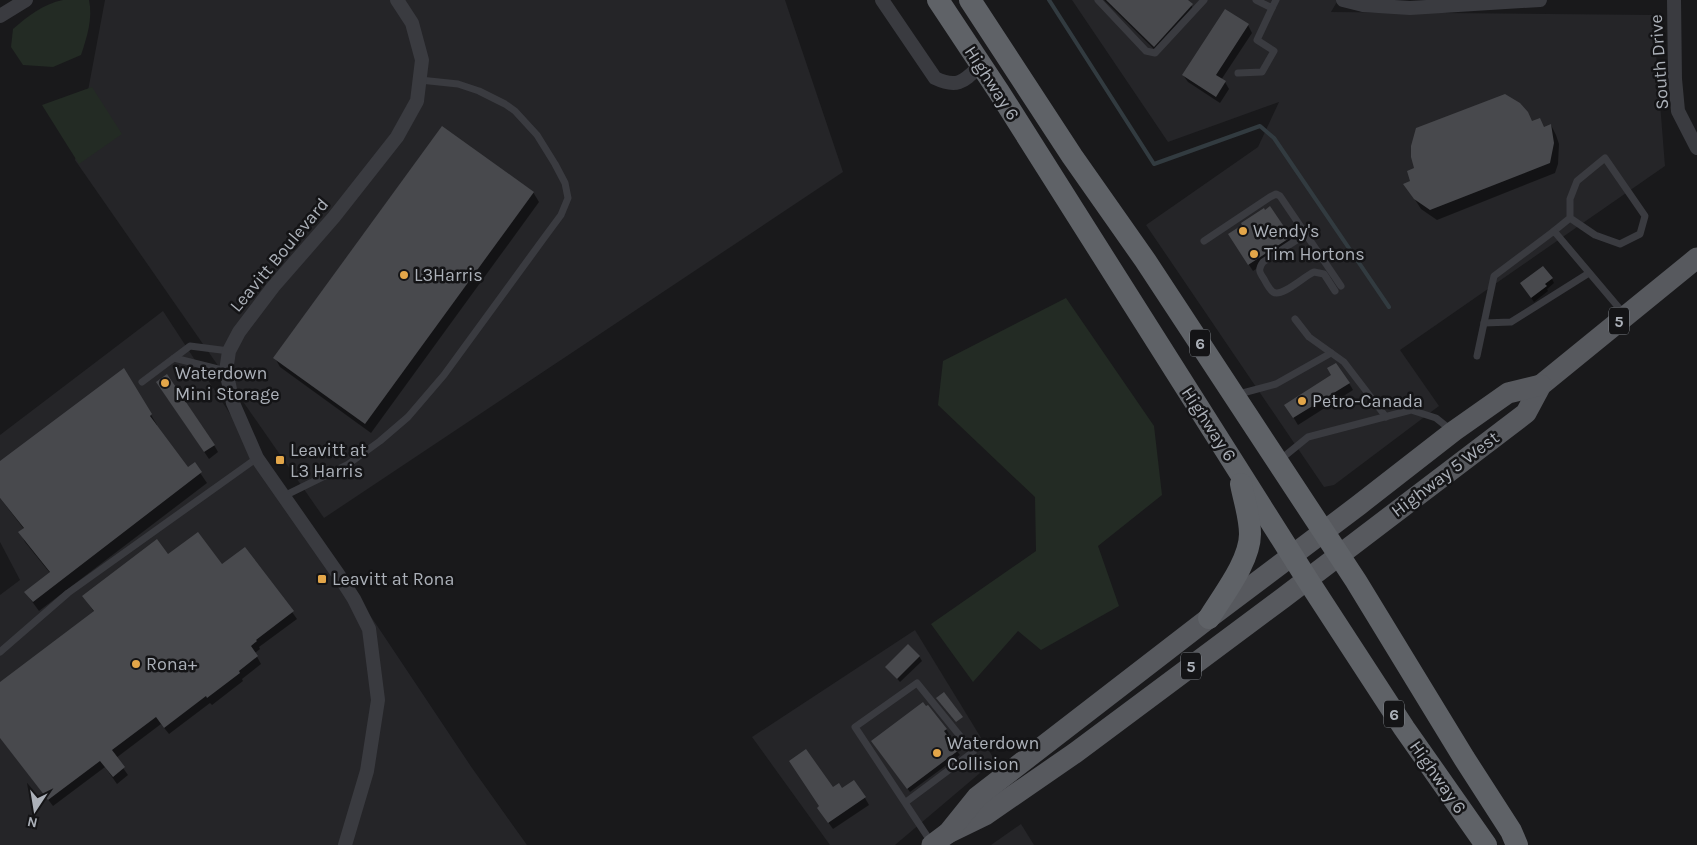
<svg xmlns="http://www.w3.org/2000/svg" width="1697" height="845" viewBox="0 0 1697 845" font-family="Karla,sans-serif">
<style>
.built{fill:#252528}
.green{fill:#232b24}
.shadow{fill:#0007}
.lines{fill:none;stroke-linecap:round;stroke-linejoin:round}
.stream{stroke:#323b40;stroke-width:4}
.building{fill:#48494d}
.service{stroke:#3a3b40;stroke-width:7}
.minor{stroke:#3a3b40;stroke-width:14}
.primary{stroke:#57595e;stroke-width:21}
.trunk{stroke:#5f6267;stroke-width:22}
.poi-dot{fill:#e3a649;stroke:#141416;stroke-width:2}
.labels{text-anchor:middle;stroke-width:5;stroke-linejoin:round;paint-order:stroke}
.shield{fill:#141416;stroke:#7e8288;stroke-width:1}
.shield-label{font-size:16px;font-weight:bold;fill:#acb1b9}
.street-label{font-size:18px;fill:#acb1b9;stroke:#141416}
.poi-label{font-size:18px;fill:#acb1b9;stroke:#141416;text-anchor:start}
</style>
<rect width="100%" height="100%" fill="#19191b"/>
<g class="built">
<polygon points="105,0 785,0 843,172 324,518 75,160"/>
<polygon points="1072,0 1338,0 1331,12 1653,15 1665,166 1400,350 1439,406 1334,485 1324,487 1146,225 1258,147 1279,102 1168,142"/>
<polygon points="163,311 236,423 376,624 472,768 527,845 0,845 0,595 20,580 0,542 0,435"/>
<polygon points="915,630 994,759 980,773 895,845 830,845 752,737"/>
<polygon points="1021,824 1034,845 991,845"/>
</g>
<g class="green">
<path d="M63,0H89C93,18 87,37 81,55L53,67L23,65L11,47L13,29C28,16 43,4 63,0Z"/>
<polygon points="92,87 122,134 79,164 42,105"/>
<polygon points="1066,298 1154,426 1162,495 1098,546 1119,606 1041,650 1018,631 973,682 931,624 1036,551 1035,497 938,405 943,361"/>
</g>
<g class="shadow">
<polygon points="1104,0 1187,0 1196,12 1158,53"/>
<polygon points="1248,25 1252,33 1221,80 1225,82 1229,89 1220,103 1188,82 1183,75"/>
<polygon points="1532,123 1544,128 1551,125 1556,135 1559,144 1558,164 1555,173 1437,220 1421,209 1405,184"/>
<polygon points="533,192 539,202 371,433 280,367 275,358"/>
<polygon points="1270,208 1294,245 1253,271 1234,242"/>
<polygon points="1552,279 1554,283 1547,289 1548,291 1534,302 1524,288"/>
<polygon points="124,369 157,425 156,425 188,469 194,464 207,483 39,611 25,592 50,573 25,542 20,532 24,529 0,498 0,463"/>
<polygon points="1332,375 1349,383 1353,390 1298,425 1290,412"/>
<polygon points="162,390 214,445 218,452 209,459"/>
<polygon points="168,556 222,566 292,612 297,619 259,647 260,649 255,653 261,664 242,679 243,681 212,705 210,703 169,734 161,724 116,758 128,775 117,784 105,767 53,806 0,737 0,684 94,612 88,603"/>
<polygon points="919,656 922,661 900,682 887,667"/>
<polygon points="946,729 949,734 946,736 960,755 910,792 875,746"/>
<polygon points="842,790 865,798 869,805 833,829 823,815"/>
</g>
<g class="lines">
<polyline class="stream" points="1049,0 1154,164 1260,126 1274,138 1389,307"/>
</g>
<g class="building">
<polygon points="1106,0 1188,0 1193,4 1154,47"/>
<polygon points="1225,9 1249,24 1216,75 1226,81 1216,97 1182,75"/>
<polygon points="1505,94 1520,103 1528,112 1532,121 1540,118 1544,127 1551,124 1554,143 1550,163 1430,210 1414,199 1403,184 1410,181 1407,171 1414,168 1411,157 1411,146 1416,128"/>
<polygon points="442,126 534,192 365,424 273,358"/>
<polygon points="1270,206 1291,237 1248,265 1228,234 1242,225 1241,223 1264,208 1265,210"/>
<polygon points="1543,266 1553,278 1545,284 1547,286 1531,298 1520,283"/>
<polygon points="1336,363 1350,383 1293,418 1284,405 1331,375 1327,368"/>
<polygon points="124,368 152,414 150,416 188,467 195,462 202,472 33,602 24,592 50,572 18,532 24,528 0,498 0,461"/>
<polygon points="167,374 215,445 204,452 156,382"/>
<polygon points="198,532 222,564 245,547 294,611 256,640 257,641 251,646 258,656 239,671 240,673 207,698 206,696 164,728 156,717 112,750 125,767 113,777 100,761 48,800 0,738 0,682 94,611 82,596 157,539 168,554"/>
<polygon points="908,644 920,656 897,679 885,667"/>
<polygon points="944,692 963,717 956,722 936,698"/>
<polygon points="923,702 926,706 928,705 947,729 944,731 959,750 907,789 871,741"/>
<polygon points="806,749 833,787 839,783 842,788 854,780 866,797 828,823 817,808 819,806 789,761"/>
</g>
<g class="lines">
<g class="service">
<polyline points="1098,0 1146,51 1155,53 1204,0"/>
<polyline points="1256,0 1272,8 1276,0"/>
<polyline points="1238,73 1262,72 1274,51 1257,40 1272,8"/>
<path d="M1312,230L1263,262C1258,269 1259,272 1264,279C1266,283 1269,289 1273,292C1282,298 1304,276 1314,272L1324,274L1335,291"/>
<polyline points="1554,231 1570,218 1570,199 1577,181 1605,158 1645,216 1640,234 1620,244 1595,235 1570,218"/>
<polyline points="1204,241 1270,197 1276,194 1280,196 1341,286"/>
<polyline points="1295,319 1309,337 1344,362 1386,417"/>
<polyline points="1484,323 1511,322 1589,273"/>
<polyline points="1477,356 1494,276 1554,231 1625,315"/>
<polyline points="174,358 226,371"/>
<polyline points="142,382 190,346 229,351"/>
<polyline points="1239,394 1276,384 1331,353"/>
<polyline points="1281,459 1308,437 1411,410 1436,418 1451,430"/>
<polyline points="284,496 347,465 380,441 408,417 444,375 544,238 561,215 568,198 565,183 555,164 537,135 515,111 505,104 479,91 458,84 420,80"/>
<polyline points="0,652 68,593 257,458"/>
<polyline points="906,802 973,752 917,683 855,727 931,842"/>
</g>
<g class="minor">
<path d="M882,0L935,78C958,89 964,81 981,65"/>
<polyline points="1343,0 1363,5 1410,8 1540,0"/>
<polyline points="1674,0 1675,79 1678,111 1697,148"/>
<polyline points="0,16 26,0"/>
<polyline points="345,845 367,771 378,700 369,629 354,599 338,574 257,458 233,403 226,371 229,351 239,332 273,287 334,217 397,137 417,101 422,60 412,23 397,0"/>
</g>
<g class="primary">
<polyline points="948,833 985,815 1075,753 1283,598 1526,413 1541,385 1697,258"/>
<polyline points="932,845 948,833 977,797 1209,618 1359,505 1454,431 1508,393 1541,385"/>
</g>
<g class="trunk">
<polyline points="938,0 999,92 1307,579 1404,728 1486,845"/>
<polyline points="970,0 1072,156 1145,260 1356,581 1464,758 1511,831 1517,845"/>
<path d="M1209,618C1223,595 1250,561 1250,534C1250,517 1244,500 1241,484"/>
</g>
</g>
<g class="poi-dot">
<circle cx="1243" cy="231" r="5"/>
<circle cx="1254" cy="254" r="5"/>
<circle cx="404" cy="275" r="5"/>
<circle cx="165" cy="383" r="5"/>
<circle cx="1302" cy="401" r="5"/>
<rect x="275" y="455" width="10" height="10" rx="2.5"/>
<rect x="317" y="574" width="10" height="10" rx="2.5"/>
<circle cx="136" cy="664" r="5"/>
<circle cx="937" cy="753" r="5"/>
</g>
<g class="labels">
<g class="shield">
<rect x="1609" y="307.5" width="20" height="27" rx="4"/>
<rect x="1190" y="329.5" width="20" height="27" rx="4"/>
<rect x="1181" y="652.5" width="20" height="27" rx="4"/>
<rect x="1384" y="700.5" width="20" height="27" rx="4"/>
</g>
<g class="shield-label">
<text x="1619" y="327">5</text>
<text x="1200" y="349">6</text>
<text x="1191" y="672">5</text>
<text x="1394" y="720">6</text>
</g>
<g class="street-label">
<text transform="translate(1659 62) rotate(-94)" y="6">South Drive</text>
<text transform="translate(992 83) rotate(57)" y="6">Highway 6</text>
<text transform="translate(279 255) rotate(-50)" y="6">Leavitt Boulevard</text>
<text transform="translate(1209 424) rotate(57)" y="6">Highway 6</text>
<text transform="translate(1445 474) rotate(-37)" y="6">Highway 5 West</text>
<text transform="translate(1438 777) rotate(55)" y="6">Highway 6</text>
</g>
<g class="poi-label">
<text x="1253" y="237">Wendy's</text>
<text x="1264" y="260">Tim Hortons</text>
<text x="414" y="281">L3Harris</text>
<text x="175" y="379">Waterdown<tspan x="175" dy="21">Mini Storage</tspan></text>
<text x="1312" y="407">Petro-Canada</text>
<text x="290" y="456">Leavitt at<tspan x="290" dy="21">L3 Harris</tspan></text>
<text x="332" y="585">Leavitt at Rona</text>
<text x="146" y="670">Rona+</text>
<text x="947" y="749">Waterdown<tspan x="947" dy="21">Collision</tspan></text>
</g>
</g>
<g transform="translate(35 810) rotate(192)" stroke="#141416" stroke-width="4" paint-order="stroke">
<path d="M0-4L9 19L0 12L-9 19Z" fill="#acb1b9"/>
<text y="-8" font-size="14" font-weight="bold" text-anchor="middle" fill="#acb1b9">N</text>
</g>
</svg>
